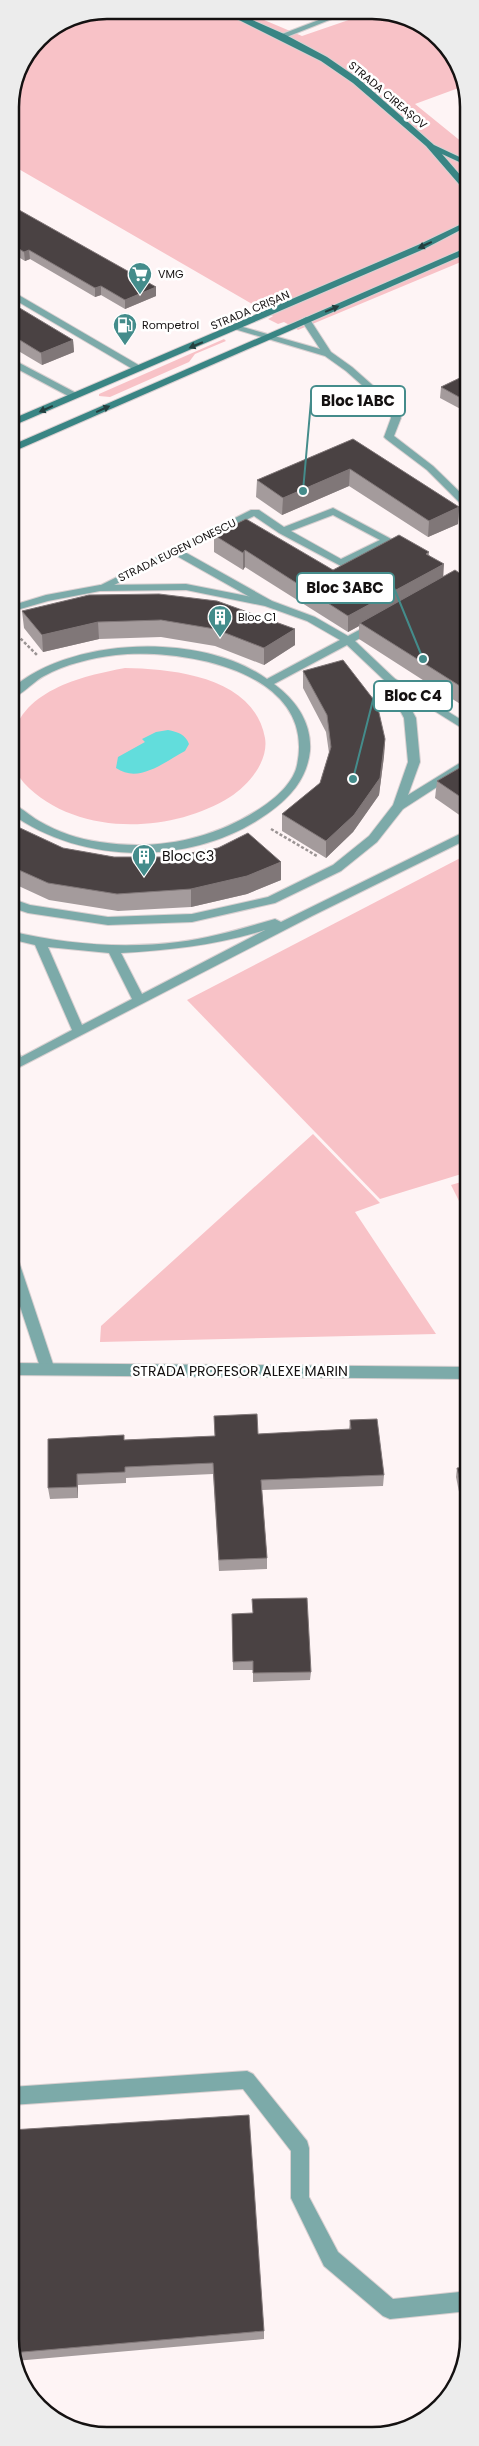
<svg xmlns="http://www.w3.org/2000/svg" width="479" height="2446" viewBox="0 0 479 2446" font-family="Poppins,sans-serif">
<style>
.green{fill:#f8c2c7}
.water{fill:#62dddc}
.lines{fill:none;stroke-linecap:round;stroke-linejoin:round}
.service-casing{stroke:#d9d0d1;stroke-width:2}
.minor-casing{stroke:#d9d0d1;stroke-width:2}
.secondary-casing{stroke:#d9d0d1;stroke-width:2}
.path{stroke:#9b9494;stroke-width:2.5;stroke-dasharray:3 2;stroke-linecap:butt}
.service{fill:#7caaa9;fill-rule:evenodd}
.minor{fill:#7caaa9;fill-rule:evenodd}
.secondary{fill:#398584;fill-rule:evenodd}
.wall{fill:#a49b9c}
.shaded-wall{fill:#807778}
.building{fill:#4a4243;stroke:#807778}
.oneway{fill:#233f3f}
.labels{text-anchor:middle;stroke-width:5;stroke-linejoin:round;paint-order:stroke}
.far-street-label{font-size:11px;fill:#141111;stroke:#fff}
.far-poi-label{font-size:11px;fill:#141111;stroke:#fff;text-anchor:start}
.poi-label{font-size:14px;fill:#141111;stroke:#fff;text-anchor:start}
.street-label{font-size:14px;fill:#141111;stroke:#fff}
.rim{fill:none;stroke:#141111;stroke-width:2.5}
.leader{fill:none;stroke:#448c8b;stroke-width:2}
.callout-dot{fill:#448c8b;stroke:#fff;stroke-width:2}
.callout{fill:#fff;stroke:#448c8b;stroke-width:2}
.callout-label{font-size:15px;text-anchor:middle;font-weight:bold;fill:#141111}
</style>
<rect width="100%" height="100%" fill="#fef4f5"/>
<g class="green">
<path d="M107,10L245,12L302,36L369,13H397L445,43L464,86L415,104L468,147V259L298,330L284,322L278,324L268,319L273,316L10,164C10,104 6,48 69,18C80,13 95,12 107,10Z"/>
<polygon points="224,339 226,341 195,354 189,362 110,397 99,396 99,394"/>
<path d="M125,668C175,669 254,677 265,738C269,761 248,786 230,797C171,834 75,837 24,783C15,773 11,757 12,744C17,691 82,676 125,668Z"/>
<polygon points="468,854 468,1172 380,1199 187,1000"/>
<polygon points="313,1134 380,1203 355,1212 436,1334 100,1342 101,1326"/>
<polygon points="468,1180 469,1221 451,1185"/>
</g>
<path class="water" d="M168,730C178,732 185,734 189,744L185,751C164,762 139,784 116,768L118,757L145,742L142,739L156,732Z"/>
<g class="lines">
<g class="service-casing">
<g id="service">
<polygon points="337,13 347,13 284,38 277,36"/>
<polygon points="10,290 142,367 144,369 136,371 10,297"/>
<polygon points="10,358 78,394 80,396 72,398 10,365"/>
<path d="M333,508L393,540L341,566L279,533L254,516L183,551L272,601V605H264L175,555L104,590H96L95,588L251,510H259L284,527ZM333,515L380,540L341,559L291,531Z"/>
<polygon points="389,675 468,724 468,732 385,680 384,678"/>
<polygon points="468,758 468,767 403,809 395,809 395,803"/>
<path d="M468,830V839L312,916L10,1072V1040L15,1041L21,1057L72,1030L35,945L10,939V931C64,944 123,949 178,942C211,938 243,928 275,919L281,922ZM265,930L142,994L121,953C171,950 216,945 265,930ZM48,947L109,953L132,999L82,1025Z"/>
<polygon points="11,1254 16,1255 18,1259 55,1370 53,1374 43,1374 41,1370 11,1279"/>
</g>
</g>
<g class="minor-casing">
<g id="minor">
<polygon points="306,317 309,318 331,352 352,367 396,406 401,418 394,436 433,466 468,500 468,508 464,507 427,470 386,439 384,437 391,418 389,409 346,371 325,356 231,328 236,325 320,349 301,320"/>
<polygon points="468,570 468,577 451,587 443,587 442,585"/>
<path d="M186,584L272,601L315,617L348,636L372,623H380V627L355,641L394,678L416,718L420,762L403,809L377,842L341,871L275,903L192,922L108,925L28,913L10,907V898L30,905L108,917L192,914L268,897L333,865L369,836L393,805L408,762L404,718L384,680L347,645L274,684C296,700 312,723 310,751C307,779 290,798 267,814C194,866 83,866 10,813V803C20,806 30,816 39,821C58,832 78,839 100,842C158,851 216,839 265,805C278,796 294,781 297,765C317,671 183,648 116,655C92,658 66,664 44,676C34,681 20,697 10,699V690C70,636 202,632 267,679L340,640L307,621L265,606L186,590L100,591L48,601L10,612V606L46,595L100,585Z"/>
<polygon points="11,1363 469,1367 469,1379 11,1375"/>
<polygon points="247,2071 253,2074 307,2141 309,2148 309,2197 338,2252 393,2299 469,2291 469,2311 390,2319 383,2316 324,2266 291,2198 291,2151 243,2089 11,2105 11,2087"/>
</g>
</g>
<g class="secondary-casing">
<g id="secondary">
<polygon points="221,11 232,11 284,34 327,57 359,79 434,145 468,161 468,166 442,154 468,184 468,191 465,191 426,146 353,83 321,61"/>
<polygon points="468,221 468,226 424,249 10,427 10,420 418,245"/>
<polygon points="468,247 468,253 10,453 10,446"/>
</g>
</g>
<g class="path">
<polyline points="10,628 38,656"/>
<polyline points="271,829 317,856"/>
</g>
<use href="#service" class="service"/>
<use href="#minor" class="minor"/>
<use href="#secondary" class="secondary"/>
</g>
<g class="wall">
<polygon points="10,207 156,287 156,296 125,309 101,295 95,297 30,259 25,261 10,252"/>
<polygon points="10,305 73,340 74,352 42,365 10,346"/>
<polygon points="468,374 468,413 440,398 441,387"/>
<polygon points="353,439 459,507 458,524 428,537 349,486 282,515 256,497 257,480"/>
<polygon points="214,535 333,570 429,552 429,555 444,577 468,579 468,709 359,639 359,626 348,632 245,567 243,570 214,552"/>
<polygon points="22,611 295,629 295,645 264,665 215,646 161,637 99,639 43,652 24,628"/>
<polygon points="303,671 385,739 384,756 379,795 353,832 326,858 282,831 282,814 320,783 329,753 326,732 303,688"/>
<polygon points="468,763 468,821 435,798 437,781"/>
<polygon points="10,832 63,848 114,857 281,880 247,894 191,907 118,911 49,900 10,882"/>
<polygon points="214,1416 258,1434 349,1430 350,1420 384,1475 383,1486 262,1490 267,1558 267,1569 219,1571 213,1474 126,1478 126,1483 78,1485 78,1498 50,1499 48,1488 124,1440 215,1436"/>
<polygon points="469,1467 469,1541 456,1477 457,1468"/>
<polygon points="232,1614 311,1672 310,1680 253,1682 253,1670 233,1670"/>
<polygon points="264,2331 264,2339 15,2361 11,2351"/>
</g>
<g class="shaded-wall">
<polygon points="29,250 30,259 25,261 24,252"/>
<polygon points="101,286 101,295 95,297 95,288"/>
<polygon points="156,287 156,296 125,309 125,300"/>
<polygon points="73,340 74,352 42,365 41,353"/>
<polygon points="350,469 349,486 282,515 283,498"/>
<polygon points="459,507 458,524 428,537 429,521"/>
<polygon points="245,550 245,567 243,570 243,553"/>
<polygon points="444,564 443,581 360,623 359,626 348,632 348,616"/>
<polygon points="98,622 99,639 43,652 42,635"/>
<polygon points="295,629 295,645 264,665 264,648"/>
<polygon points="385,739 384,756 379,795 353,832 326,858 326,841"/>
<polygon points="281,862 281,880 247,894 191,907 191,889"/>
<polygon points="77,1474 78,1485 78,1498 77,1487"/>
</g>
<g class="building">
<polygon points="12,206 156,287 125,300 101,286 95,288 29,250 24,252 10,243 10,207"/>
<polygon points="13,304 73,340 41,353 10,334 10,305"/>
<polygon points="468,374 468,402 441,387"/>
<polygon points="353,439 459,507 429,521 350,469 283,498 257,480"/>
<polygon points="246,519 333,570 399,535 429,552 426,554 444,564 348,616 245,550 243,553 214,535"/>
<polygon points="455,570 468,579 468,691 360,623"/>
<polygon points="159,594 217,601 295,629 264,648 215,629 161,620 98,622 42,635 22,611 89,595"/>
<polygon points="343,660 377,704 385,739 380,778 354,815 326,841 282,814 320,783 331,747 327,715 303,671"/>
<polygon points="468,763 468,802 437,781"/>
<polygon points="18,827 63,848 114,857 169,857 218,848 248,833 281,862 247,876 191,889 117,894 48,883 10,866 10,832"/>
<polygon points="257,1414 258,1434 351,1429 350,1420 377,1419 384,1475 261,1480 267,1558 219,1560 213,1463 125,1467 125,1472 77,1474 77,1487 48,1488 48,1439 124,1435 124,1440 215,1436 214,1416"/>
<polygon points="469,1467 469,1526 457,1468"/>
<polygon points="307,1598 311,1672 253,1673 253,1661 233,1662 232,1614 253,1613 252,1599"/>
<polygon points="249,2115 264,2331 11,2353 11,2130"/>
</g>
<defs><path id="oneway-solid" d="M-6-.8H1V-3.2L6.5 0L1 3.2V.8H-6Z" transform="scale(1.25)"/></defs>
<g class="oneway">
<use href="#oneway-solid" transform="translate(425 245) rotate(155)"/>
<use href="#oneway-solid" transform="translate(332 309) rotate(-23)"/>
<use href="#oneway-solid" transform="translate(196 345) rotate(157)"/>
<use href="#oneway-solid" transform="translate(46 409) rotate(156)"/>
<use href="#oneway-solid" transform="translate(103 409) rotate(-24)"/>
</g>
<defs>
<g id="supermarket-pin" transform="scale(1.25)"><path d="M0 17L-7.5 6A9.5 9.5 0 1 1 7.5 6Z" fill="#448c8b" stroke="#fff"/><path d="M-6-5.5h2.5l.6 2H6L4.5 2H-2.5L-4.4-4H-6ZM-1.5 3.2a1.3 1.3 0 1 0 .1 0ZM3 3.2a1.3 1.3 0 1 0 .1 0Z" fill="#fff"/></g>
<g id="fuel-pin" transform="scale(1.25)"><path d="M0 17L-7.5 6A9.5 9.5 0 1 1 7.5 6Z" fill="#448c8b" stroke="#fff"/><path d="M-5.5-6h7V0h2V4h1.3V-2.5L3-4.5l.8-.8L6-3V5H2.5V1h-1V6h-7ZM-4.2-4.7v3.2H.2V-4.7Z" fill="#fff"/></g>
<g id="building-pin" transform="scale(1.25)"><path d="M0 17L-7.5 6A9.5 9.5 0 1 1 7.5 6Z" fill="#448c8b" stroke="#fff"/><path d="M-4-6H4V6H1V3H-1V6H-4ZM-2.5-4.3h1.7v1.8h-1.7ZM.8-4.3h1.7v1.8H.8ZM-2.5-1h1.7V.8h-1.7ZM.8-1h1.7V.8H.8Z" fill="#fff"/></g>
</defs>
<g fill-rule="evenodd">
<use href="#supermarket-pin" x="140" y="274"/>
<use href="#fuel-pin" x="125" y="325"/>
<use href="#building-pin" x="220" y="617"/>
<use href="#building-pin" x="144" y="856"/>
</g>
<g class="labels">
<g class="far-street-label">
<text transform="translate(388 95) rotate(40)" y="4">STRADA CIREAȘOV</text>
<text transform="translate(250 310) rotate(-23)" y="4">STRADA CRIȘAN</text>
<text transform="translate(177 550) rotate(-26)" y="4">STRADA EUGEN IONESCU</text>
</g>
<g class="far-poi-label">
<text x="158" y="278">VMG</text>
<text x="142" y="329">Rompetrol</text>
<text x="238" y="621">Bloc C1</text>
</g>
<g class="poi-label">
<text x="162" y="861">Bloc C3</text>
</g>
<g class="street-label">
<text x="240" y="1376">STRADA PROFESOR ALEXE MARIN</text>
</g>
</g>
<path d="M0 0H479V2446H0ZM107 19H372A88 88 0 0 1 460 107V2339A88 88 0 0 1 372 2427H107A88 88 0 0 1 19 2339V107A88 88 0 0 1 107 19Z" fill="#ececec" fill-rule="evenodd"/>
<path class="rim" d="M107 19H372A88 88 0 0 1 460 107V2339A88 88 0 0 1 372 2427H107A88 88 0 0 1 19 2339V107A88 88 0 0 1 107 19Z"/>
<path class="leader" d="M303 491L311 401M423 659L394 588M353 779L374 696"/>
<g class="callout-dot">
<circle cx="303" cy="491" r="5"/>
<circle cx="423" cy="659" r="5"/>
<circle cx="353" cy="779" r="5"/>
</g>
<g class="callout">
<rect x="311" y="386" width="94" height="30" rx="5"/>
<rect x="297" y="573" width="97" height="30" rx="5"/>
<rect x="374" y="681" width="78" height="30" rx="5"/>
</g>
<g class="callout-label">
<text x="358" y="406">Bloc 1ABC</text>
<text x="345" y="593">Bloc 3ABC</text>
<text x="413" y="701">Bloc C4</text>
</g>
</svg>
